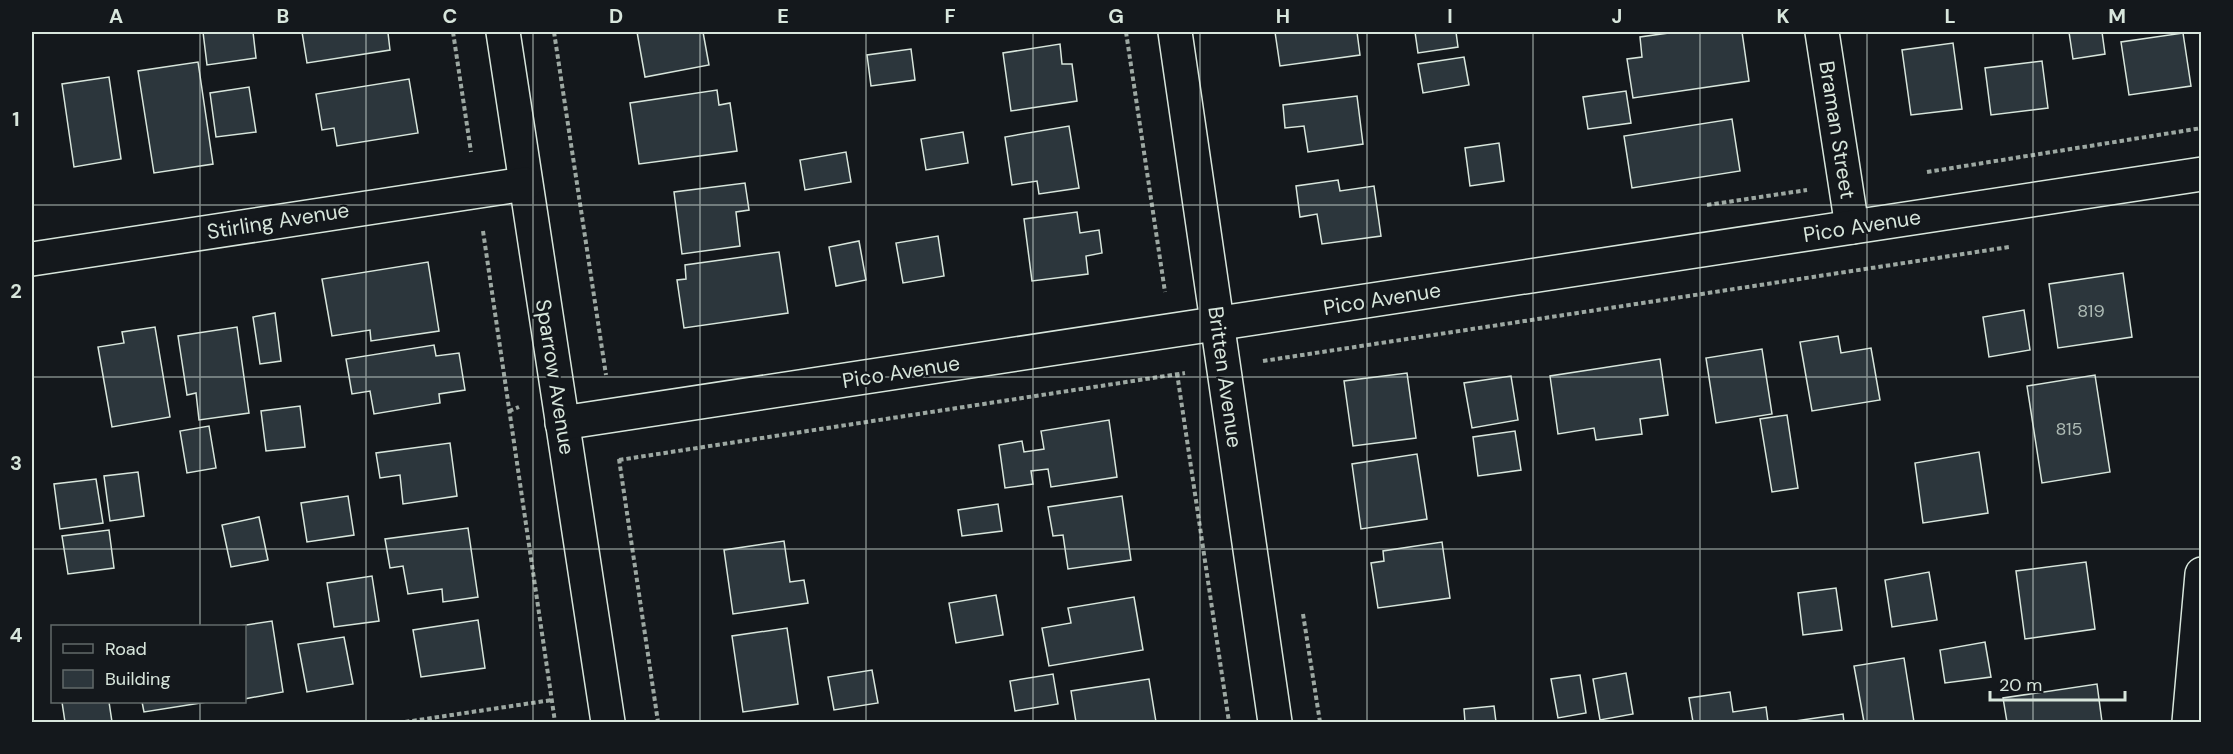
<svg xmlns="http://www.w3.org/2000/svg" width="2233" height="754" viewBox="0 0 2233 754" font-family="'DM Sans',sans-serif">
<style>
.building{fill:#2c363c;stroke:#d8e6dc;stroke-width:1.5}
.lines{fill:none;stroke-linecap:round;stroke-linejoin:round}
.street-casing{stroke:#d8e6dc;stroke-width:36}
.path{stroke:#9da8a2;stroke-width:4;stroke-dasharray:4.5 3;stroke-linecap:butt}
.street{stroke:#14181c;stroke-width:33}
.grid{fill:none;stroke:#d8e6dc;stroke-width:1.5;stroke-opacity:0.55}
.labels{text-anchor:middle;stroke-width:4.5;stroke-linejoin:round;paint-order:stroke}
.number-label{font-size:18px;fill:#adbab4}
.street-label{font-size:21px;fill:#d8e6dc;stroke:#14181c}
.neatline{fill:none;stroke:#d8e6dc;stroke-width:2}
.grid-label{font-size:20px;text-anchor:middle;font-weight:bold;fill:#d8e6dc}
</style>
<rect width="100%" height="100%" fill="#14181c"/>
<g class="building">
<polygon points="203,32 253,32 256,58 207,65"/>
<polygon points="302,32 396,32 388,33 390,50 307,63"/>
<polygon points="637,32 703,32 709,65 645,77"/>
<polygon points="1275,32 1357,32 1360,55 1280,66"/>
<polygon points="1415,32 1456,32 1458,47 1418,53"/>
<polygon points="1676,32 1742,32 1749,81 1633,98 1627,59 1642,57 1640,37"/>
<polygon points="2069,32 2102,32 2105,54 2073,59"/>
<polygon points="2183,33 2191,86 2129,95 2121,42"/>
<polygon points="1953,43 1962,109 1911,115 1902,50"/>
<polygon points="1060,44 1062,64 1072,64 1077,101 1011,111 1003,53"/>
<polygon points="911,49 915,80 871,86 867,55"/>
<polygon points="1464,57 1469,85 1423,93 1418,64"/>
<polygon points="2042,61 2048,108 1991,115 1985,68"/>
<polygon points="198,62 213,164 154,173 138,71"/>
<polygon points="109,77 121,159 74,167 62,84"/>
<polygon points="409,79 418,133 337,146 334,128 322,130 316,94"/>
<polygon points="249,87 256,132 216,137 210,93"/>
<polygon points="717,90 719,105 730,103 737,151 639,164 630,103"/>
<polygon points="1626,91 1631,123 1588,129 1583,97"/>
<polygon points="1357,96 1363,144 1308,152 1304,126 1285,128 1283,105"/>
<polygon points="1732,119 1740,171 1632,188 1624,136"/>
<polygon points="1069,126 1079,188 1039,194 1037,181 1012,185 1005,137"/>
<polygon points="963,132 968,163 926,170 921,139"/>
<polygon points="1499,143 1504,181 1470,186 1465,148"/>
<polygon points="846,152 851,182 805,190 800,160"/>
<polygon points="1338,180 1340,191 1374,186 1381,236 1322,244 1317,214 1300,217 1296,186"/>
<polygon points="745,183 749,210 736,212 740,246 682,254 674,192"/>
<polygon points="1077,212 1080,233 1099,230 1102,253 1086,256 1088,274 1032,281 1024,219"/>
<polygon points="938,236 944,276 903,283 896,243"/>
<polygon points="859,241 866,280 836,286 829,247"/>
<polygon points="779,252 788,313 684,328 677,280 686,279 685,265"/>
<polygon points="428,262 439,331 371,341 370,330 332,336 322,279"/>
<polygon points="2123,273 2132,337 2058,348 2049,284"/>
<polygon points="2024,310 2030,350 1989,357 1983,317"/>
<polygon points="275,313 281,361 260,364 253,317"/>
<polygon points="155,327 170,417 112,427 98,347 124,343 122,332"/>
<polygon points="237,327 249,413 199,420 196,393 187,395 178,336"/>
<polygon points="1838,336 1841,353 1871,348 1880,400 1812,411 1800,342"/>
<polygon points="434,345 436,356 459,353 465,390 439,394 440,403 374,414 370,391 352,394 346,359"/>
<polygon points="1762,349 1772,414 1716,423 1706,358"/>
<polygon points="1660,359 1668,415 1640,419 1642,434 1596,440 1594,428 1558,434 1550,376"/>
<polygon points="1407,373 1416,438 1353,446 1344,381"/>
<polygon points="2095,375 2110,472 2042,483 2027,386"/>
<polygon points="1511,376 1518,420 1472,428 1464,383"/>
<polygon points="300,406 305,447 266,451 261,411"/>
<polygon points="1787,415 1798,488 1772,492 1760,419"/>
<polygon points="1109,420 1117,477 1051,487 1048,469 1031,471 1033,484 1005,488 999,445 1022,441 1024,452 1044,449 1041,431"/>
<polygon points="209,426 216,468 187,473 180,431"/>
<polygon points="1515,431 1521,470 1478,476 1473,437"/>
<polygon points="450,443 457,496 403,504 400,475 380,478 376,453"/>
<polygon points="1979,452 1988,513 1923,523 1915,463"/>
<polygon points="1417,454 1427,519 1361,529 1352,464"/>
<polygon points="138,472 144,516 110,521 104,476"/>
<polygon points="96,479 103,523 60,529 54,484"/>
<polygon points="348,496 354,535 307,542 301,503"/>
<polygon points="1122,496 1131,560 1068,569 1063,535 1053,536 1048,507"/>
<polygon points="998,504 1002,531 962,536 958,510"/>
<polygon points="259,517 268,560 231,567 222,525"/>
<polygon points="468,528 478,597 443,602 442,589 408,594 403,566 390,568 385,539"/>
<polygon points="109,530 114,568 68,574 62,536"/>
<polygon points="784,541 790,582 804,580 808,603 733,614 724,550"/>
<polygon points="1442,542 1450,598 1378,608 1371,563 1384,561 1383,551"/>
<polygon points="2086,562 2095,629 2025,639 2016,571"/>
<polygon points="1929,572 1937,620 1892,627 1885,580"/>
<polygon points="372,576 379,621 334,627 327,583"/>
<polygon points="1836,588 1842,630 1803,635 1798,593"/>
<polygon points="996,595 1003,635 956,643 949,603"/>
<polygon points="1134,597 1143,650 1049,666 1042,628 1071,623 1068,608"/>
<polygon points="478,620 485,668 421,677 413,630"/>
<polygon points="272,621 283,692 244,699 244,626 240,626"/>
<polygon points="787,628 798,704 743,712 732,636"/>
<polygon points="344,637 353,684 307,692 298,644"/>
<polygon points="1985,642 1991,677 1945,683 1940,650"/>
<polygon points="1904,658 1914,722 1864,722 1854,666"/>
<polygon points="872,670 878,703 834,710 828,677"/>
<polygon points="1626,673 1633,714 1600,720 1593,679"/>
<polygon points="1053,674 1058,704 1015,711 1010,681"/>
<polygon points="1580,675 1586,713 1558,718 1551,679"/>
<polygon points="1149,679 1156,722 1076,722 1071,691"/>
<polygon points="2097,684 2102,722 2007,722 2003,698"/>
<polygon points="1730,692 1733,712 1766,707 1768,722 1693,722 1689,698"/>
<polygon points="62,702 109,702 112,722 65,722"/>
<polygon points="142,702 207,702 144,712"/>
<polygon points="1494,706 1496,722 1465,722 1464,709"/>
<polygon points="1843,714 1844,722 1788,722"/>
</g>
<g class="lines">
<g class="street-casing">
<g id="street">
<polyline points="503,32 608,722"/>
<polyline points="1175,32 1275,722"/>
<polyline points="1822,32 1852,227"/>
<polyline points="32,259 525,184"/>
<polyline points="562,423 2202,174"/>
<polyline points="2189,722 2202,574"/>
</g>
</g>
<g class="path">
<polyline points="453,32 471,152"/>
<polyline points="554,32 606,375"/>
<polyline points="1126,32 1165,292"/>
<polyline points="1927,172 2202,128"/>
<polyline points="1707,205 1807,190"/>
<polyline points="483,231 555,722"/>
<polyline points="1263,361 2009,247"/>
<polyline points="1177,373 1229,722"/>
<polyline points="509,411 519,407"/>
<polyline points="619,459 658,722"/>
<polyline points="619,460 1185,373"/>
<polyline points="1303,614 1320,722"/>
<polyline points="405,722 552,700"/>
</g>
<use href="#street" class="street"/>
</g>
<path class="grid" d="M200,32V626M366,32V722M533,32V722M700,32V722M866,32V722M1033,32V722M1200,32V722M1367,32V722M1533,32V722M1700,32V722M1867,32V722M2033,32V722M32,205H2202M32,377H2202M32,549H2202M200,702V722"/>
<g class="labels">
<g class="number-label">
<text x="2091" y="317">819</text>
<text x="2069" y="435">815</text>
</g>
<g class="street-label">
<text transform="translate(1837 130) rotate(81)" y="7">Braman Street</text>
<text transform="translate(278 221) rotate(-9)" y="7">Stirling Avenue</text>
<text transform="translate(1862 226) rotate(-9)" y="7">Pico Avenue</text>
<text transform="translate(1382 299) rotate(-9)" y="7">Pico Avenue</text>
<text transform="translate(901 372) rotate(-9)" y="7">Pico Avenue</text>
<text transform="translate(555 377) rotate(81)" y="7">Sparrow Avenue</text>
<text transform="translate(1225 377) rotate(82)" y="7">Britten Avenue</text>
</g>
</g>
<rect width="2233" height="754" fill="none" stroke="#14181c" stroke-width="66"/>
<rect x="51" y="625" width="195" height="78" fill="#14181c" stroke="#626a69" stroke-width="1.5"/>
<rect x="63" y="644" width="30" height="9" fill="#14181c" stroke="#626a69" stroke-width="1.5"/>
<text x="105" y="655" font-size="18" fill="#d8e6dc">Road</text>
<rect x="63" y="670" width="30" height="18" fill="#2c363c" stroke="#626a69" stroke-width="1.5"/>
<text x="105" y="685" font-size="18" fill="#d8e6dc">Building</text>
<path d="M1990 691v9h135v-9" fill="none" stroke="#d8e6dc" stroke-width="3"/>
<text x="1999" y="691" font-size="18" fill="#d8e6dc" stroke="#14181c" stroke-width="4.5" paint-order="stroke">20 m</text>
<rect x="33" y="33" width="2167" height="688" class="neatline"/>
<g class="grid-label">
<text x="116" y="23">A</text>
<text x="283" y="23">B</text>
<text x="450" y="23">C</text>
<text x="616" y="23">D</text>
<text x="783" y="23">E</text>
<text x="950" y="23">F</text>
<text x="1116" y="23">G</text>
<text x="1283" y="23">H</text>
<text x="1450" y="23">I</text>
<text x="1617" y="23">J</text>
<text x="1783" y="23">K</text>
<text x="1950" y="23">L</text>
<text x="2117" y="23">M</text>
<text x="16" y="126">1</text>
<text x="16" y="298">2</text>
<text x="16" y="470">3</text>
<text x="16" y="642">4</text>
</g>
</svg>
